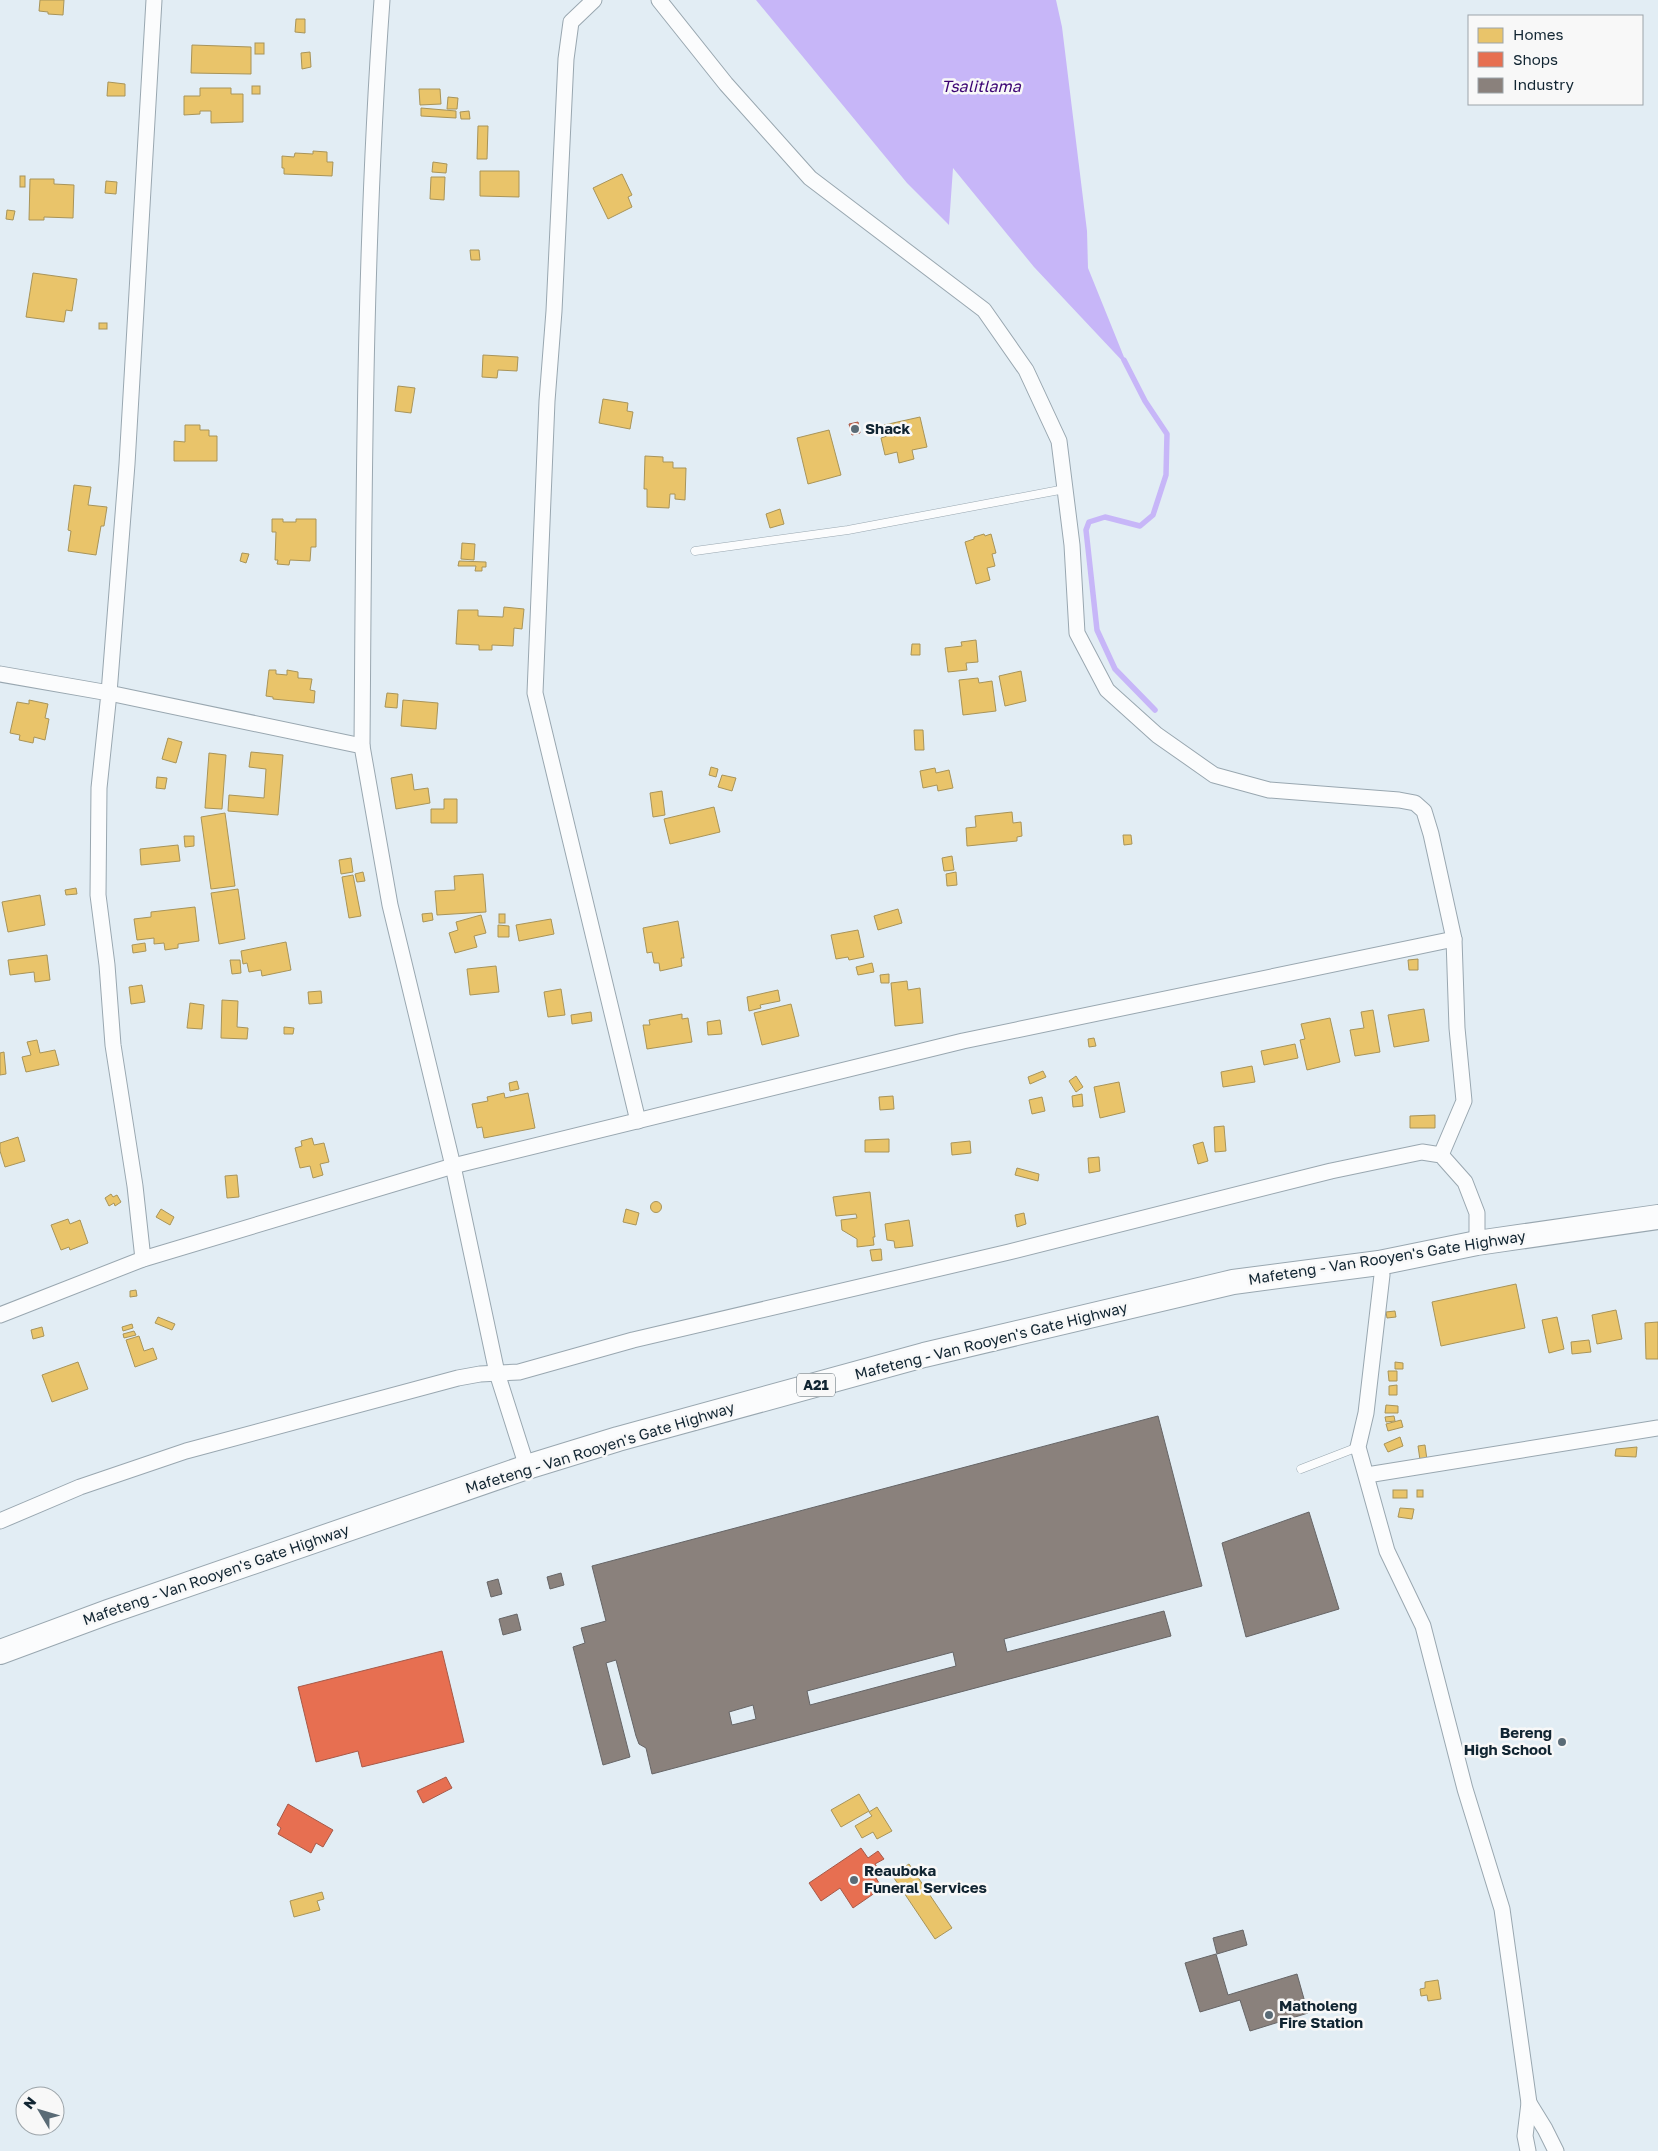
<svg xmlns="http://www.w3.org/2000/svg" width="1658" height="2151" viewBox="0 0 1658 2151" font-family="'Golos Text',sans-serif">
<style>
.water{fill:#c7b6f8}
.homes{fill:#e9c46a;stroke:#a89459}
.shops{fill:#e76f51;stroke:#a75948}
.industry{fill:#8a817c;stroke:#666566;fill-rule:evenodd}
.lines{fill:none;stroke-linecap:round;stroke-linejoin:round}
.stream{stroke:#c7b6f8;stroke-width:5.5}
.service-casing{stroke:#99a7b0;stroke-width:9}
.minor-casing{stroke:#99a7b0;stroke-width:17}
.primary-casing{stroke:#99a7b0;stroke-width:26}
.service{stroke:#fbfcfd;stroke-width:8}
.minor{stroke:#fbfcfd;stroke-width:15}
.primary{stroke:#fbfcfd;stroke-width:24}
.poi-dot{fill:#5a6b76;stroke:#f8f8f8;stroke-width:2}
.labels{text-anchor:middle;stroke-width:5;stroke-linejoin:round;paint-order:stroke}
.shield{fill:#f8f8f8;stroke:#56646d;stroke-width:1}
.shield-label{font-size:14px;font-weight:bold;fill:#112532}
.poi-label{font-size:15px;font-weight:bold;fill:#112532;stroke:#f8f8f8;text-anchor:start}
.street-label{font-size:15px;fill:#112532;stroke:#f8f8f8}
.water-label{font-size:16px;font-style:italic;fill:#3c0473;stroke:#f8f8f8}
</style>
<rect width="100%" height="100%" fill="#e2edf4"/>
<polygon class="water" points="756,0 1056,0 1062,27 1087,231 1088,268 1128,367 1034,267 953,168 949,225 907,183"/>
<g class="homes">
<polygon points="40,0 64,0 63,15 48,14 48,12 39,11"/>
<polygon points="296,19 305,19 305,33 295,32"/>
<rect x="255" y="43" width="9" height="11"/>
<polygon points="192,45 251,47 251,74 191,73"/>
<polygon points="310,52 311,67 302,69 301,53"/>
<polygon points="108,82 125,84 125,96 107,96"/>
<rect x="252" y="86" width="8" height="8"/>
<polygon points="200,88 231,88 231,94 243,94 243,122 211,123 211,111 200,111 200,114 184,115 184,96 200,96"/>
<polygon points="419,89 440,89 441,104 420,105"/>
<polygon points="448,97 458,98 457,109 447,109"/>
<polygon points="421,108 456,111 456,118 421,116"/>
<polygon points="469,111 470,119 461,119 460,112"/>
<polygon points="478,126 488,126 487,159 477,159"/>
<polygon points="313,151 327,152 327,162 333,162 332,176 284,174 284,168 282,168 282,156 294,157 295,153 313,154"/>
<polygon points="433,162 447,164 446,173 432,172"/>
<polygon points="480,171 519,171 519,197 480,196"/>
<polygon points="622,174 632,195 628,197 632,207 608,219 593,188"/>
<rect x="20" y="176" width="5" height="11"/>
<polygon points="431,177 445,177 444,200 430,199"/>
<polygon points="30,179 54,179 54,184 74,185 73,218 44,217 44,220 29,220"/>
<polygon points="106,181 117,182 116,194 105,193"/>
<polygon points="7,210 15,211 13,220 6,219"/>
<polygon points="470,250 479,250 480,260 471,260"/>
<polygon points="33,273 77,279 72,311 66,310 64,322 26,317"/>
<rect x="99" y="323" width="8" height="6"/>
<polygon points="483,355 518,357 517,371 498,370 497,378 482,377"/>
<polygon points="398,386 415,388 411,413 395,411"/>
<polygon points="603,399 628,403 627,411 633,412 630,429 599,423"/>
<polygon points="920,417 927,447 912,450 914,459 899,463 897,452 885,455 881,438 887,436 884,425"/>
<polygon points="185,425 200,425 200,430 209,430 209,436 217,436 217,461 174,461 174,441 185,442"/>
<polygon points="829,430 841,475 808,484 797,438"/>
<polygon points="645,456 663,457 663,462 673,462 673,468 686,468 685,500 675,499 675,494 670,494 669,508 647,507 647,489 644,489"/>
<polygon points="74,485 91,487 88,505 107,507 104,526 101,526 96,555 68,551 71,531 68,530"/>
<polygon points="780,509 784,524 770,528 766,514"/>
<polygon points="272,519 283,519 283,522 296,522 296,519 316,519 316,547 311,547 310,561 290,560 289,565 277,564 278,560 275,560 276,532 272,532"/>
<polygon points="984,534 985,536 991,534 996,553 992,554 995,566 987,568 990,580 976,584 965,542 974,539 974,537"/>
<polygon points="462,543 475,544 474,560 461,559"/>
<polygon points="242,553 249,554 246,563 240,561"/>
<polygon points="459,561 486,562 486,567 482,567 482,571 475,571 476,566 458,566"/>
<polygon points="504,607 524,609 522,629 514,628 513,646 492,645 492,650 479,650 479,645 456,644 458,610 478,610 478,616 503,617"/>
<polygon points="976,640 978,662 966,663 967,670 948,672 945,648 962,646 961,642"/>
<polygon points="912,644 920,644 920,655 911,655"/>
<polygon points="269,670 276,670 276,674 287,675 287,670 298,672 298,678 312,679 310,690 315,691 314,703 273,699 273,697 266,696"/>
<polygon points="1021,671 1026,701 1005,706 999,676"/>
<polygon points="978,678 979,683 992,681 996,711 963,715 959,680"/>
<polygon points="387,693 398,694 397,708 385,707"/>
<polygon points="29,700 48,704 45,718 49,719 45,740 34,737 33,743 19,740 20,735 10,733 17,702 29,704"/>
<polygon points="403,700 438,703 436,729 401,726"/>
<polygon points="914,730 923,730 924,750 915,750"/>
<polygon points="168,738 182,742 176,763 162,759"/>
<polygon points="251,752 283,755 278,815 228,811 229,795 264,798 266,769 249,767"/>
<polygon points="209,753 226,755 222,809 205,808"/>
<polygon points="711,767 718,769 716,777 709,775"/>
<polygon points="935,768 936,773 949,770 953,788 938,791 937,785 923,788 920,771"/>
<polygon points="412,774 414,790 428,788 430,803 396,809 391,778"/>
<polygon points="722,775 736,778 732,791 718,787"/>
<polygon points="157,777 167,778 165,789 156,788"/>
<polygon points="662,791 665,815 653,817 650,793"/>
<polygon points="444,799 457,799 457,823 431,823 431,809 444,809"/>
<polygon points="714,807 720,832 670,844 664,819"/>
<polygon points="1012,812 1013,823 1021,822 1022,836 1017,837 1017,841 967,846 966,828 976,827 975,816"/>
<polygon points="225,813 235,886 211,889 201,817"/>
<polygon points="1123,835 1131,835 1132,844 1124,845"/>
<polygon points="184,836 194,836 194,846 185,847"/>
<polygon points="178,845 180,861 141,865 140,849"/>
<polygon points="952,856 954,870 944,871 942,858"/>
<polygon points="351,858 353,872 341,874 339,860"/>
<polygon points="363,872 365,881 357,882 355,874"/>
<polygon points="956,872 957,885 947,886 946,874"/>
<polygon points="483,874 486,912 437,915 435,891 455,890 454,876"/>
<polygon points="353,875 361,916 349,918 342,877"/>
<polygon points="76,888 77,894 66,895 65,890"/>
<polygon points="238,889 245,939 219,944 211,893"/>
<polygon points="40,895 45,925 8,932 2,902"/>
<polygon points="195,907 199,941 178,944 178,948 165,950 164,943 154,944 154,938 137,940 134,919 151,917 151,912"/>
<polygon points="898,909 902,923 878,930 874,916"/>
<polygon points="432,913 433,920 423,922 422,914"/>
<rect x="499" y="914" width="6" height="9"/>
<polygon points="481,915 486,933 474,936 477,947 455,953 449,933 458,930 456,922"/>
<polygon points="551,919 554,934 519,941 516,925"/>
<polygon points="678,921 684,958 681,958 682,966 660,971 659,963 654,963 652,952 647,953 643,928"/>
<polygon points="498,925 509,926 509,937 498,937"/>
<polygon points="858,930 864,957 849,960 848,957 836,959 831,935"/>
<polygon points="286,942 291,970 262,976 261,970 249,972 247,963 243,964 241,951"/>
<polygon points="145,943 146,951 133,953 132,945"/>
<polygon points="47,955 50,980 35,982 34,972 10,975 8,960"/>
<polygon points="1418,959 1418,970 1409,970 1408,960"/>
<polygon points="230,960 240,960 241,973 232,974"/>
<polygon points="872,963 874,972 858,975 856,967"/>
<polygon points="496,966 499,992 470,995 467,969"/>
<polygon points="889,974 889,983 881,983 880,975"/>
<polygon points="907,981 908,990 920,988 923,1023 895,1026 891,983"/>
<polygon points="142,985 145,1002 131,1004 129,987"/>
<polygon points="561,989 565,1015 548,1017 544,992"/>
<polygon points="778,990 780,1001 760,1005 761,1008 749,1011 747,997"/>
<polygon points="321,991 322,1003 309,1004 308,992"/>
<polygon points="222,1000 238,1001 237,1027 248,1028 247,1039 221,1038"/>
<polygon points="190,1003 204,1005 202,1029 187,1028"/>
<polygon points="791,1004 799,1036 762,1045 754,1013"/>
<polygon points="1424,1009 1429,1041 1394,1047 1388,1015"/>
<polygon points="1373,1010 1380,1052 1355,1056 1350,1030 1364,1028 1361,1012"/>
<polygon points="591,1012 592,1021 572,1024 571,1015"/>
<polygon points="682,1014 682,1019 688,1018 692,1042 647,1049 643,1025 650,1025 649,1020"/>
<polygon points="1330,1018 1340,1062 1307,1070 1300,1040 1305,1039 1301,1024"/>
<polygon points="720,1020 722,1034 708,1035 707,1022"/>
<polygon points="284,1027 294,1028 293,1034 284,1034"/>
<polygon points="1094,1038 1096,1046 1089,1047 1088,1039"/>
<polygon points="37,1040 40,1053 55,1050 59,1065 26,1072 22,1057 31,1055 27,1042"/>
<polygon points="1295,1044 1298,1058 1264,1065 1261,1051"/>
<polygon points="4,1052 6,1074 0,1075 0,1053"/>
<polygon points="1252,1066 1255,1082 1223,1087 1221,1072"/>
<polygon points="1043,1071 1046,1077 1030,1084 1028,1077"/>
<polygon points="1076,1076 1083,1087 1076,1092 1069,1081"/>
<polygon points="517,1081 519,1089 510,1091 509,1083"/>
<polygon points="1119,1082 1125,1112 1100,1118 1094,1087"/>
<polygon points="504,1093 505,1098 528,1093 535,1128 484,1138 482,1127 477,1128 472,1104 488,1101 487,1097"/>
<polygon points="1082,1094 1083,1106 1073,1107 1072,1096"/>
<polygon points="893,1096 894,1109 880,1110 879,1097"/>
<polygon points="1042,1097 1045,1111 1032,1114 1029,1100"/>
<polygon points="1435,1115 1435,1128 1410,1128 1410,1116"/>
<polygon points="1224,1126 1226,1151 1215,1152 1214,1127"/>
<polygon points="18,1137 25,1161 5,1167 0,1151 0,1143"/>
<polygon points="312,1138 314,1145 324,1143 329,1162 320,1164 323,1175 313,1178 310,1166 300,1168 295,1148 302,1146 301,1141"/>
<polygon points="889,1139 889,1152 865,1152 865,1140"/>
<polygon points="970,1141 971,1153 952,1155 951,1143"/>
<polygon points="1203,1142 1208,1161 1198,1164 1193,1145"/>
<polygon points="1099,1157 1100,1171 1089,1173 1088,1158"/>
<polygon points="1017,1168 1039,1174 1038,1181 1015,1175"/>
<polygon points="237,1175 239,1197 227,1198 225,1176"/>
<polygon points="870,1192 875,1237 873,1237 874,1245 857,1247 857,1239 842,1230 841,1220 857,1218 856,1214 836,1216 833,1197"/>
<polygon points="111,1194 113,1197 117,1195 121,1202 115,1206 114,1203 109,1206 105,1198"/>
<circle cx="656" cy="1207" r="5.5"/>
<polygon points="161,1209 174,1217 170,1225 156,1217"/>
<polygon points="626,1209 639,1213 636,1225 623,1222"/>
<polygon points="1024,1213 1026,1224 1017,1227 1015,1215"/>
<polygon points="68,1219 70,1224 80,1220 88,1243 70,1250 69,1247 61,1250 51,1225"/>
<polygon points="909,1220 913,1246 895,1248 894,1241 887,1240 885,1224"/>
<polygon points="881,1249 882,1260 872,1261 870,1250"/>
<polygon points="1516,1284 1525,1328 1441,1346 1432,1302"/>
<polygon points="136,1290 137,1296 130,1297 130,1291"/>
<polygon points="1616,1310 1622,1339 1597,1344 1592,1315"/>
<polygon points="1395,1311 1396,1317 1387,1318 1386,1312"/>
<polygon points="158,1317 175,1324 172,1330 155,1323"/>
<polygon points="1557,1317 1564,1349 1549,1353 1542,1320"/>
<polygon points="1658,1322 1658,1359 1646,1359 1645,1323"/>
<polygon points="132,1324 133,1328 123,1331 122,1327"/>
<polygon points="42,1327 44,1336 33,1339 31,1330"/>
<polygon points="134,1331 136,1335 124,1338 123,1334"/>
<polygon points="139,1336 144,1351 153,1348 157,1359 135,1367 126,1340"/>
<polygon points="1589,1340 1591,1352 1572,1354 1571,1342"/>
<polygon points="78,1362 88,1389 52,1402 42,1375"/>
<polygon points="1395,1362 1403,1363 1403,1369 1395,1369"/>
<polygon points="1388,1371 1397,1371 1397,1381 1389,1381"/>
<polygon points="1397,1385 1397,1395 1389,1395 1389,1386"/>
<polygon points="1386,1405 1398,1406 1398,1413 1385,1413"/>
<polygon points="1394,1416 1395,1421 1386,1422 1385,1417"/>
<polygon points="1401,1420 1403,1427 1388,1431 1386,1424"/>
<polygon points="1400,1437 1403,1446 1388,1452 1384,1444"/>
<polygon points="1425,1445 1427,1460 1420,1460 1418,1446"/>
<polygon points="1637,1447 1636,1457 1615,1456 1616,1449"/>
<rect x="1393" y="1490" width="14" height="8"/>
<rect x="1417" y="1490" width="6" height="7"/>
<polygon points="1400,1508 1414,1509 1412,1519 1398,1517"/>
<polygon points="859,1794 869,1811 841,1827 831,1810"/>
<polygon points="877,1807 892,1831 877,1839 873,1832 862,1838 855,1826 872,1816 869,1812"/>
<polygon points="909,1864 952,1928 935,1939 892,1875"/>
<polygon points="322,1892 324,1899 317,1901 320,1910 294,1917 290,1901"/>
<polygon points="1438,1980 1441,1999 1428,2001 1427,1995 1421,1996 1420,1989 1425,1988 1425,1982"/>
</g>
<g class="shops">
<polygon points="858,422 860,433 852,435 849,424"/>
<polygon points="442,1651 464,1742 362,1767 358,1751 316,1762 298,1687"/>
<polygon points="446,1777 452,1788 423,1803 417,1791"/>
<polygon points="288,1804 333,1830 323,1847 316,1843 311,1853 278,1834 281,1828 277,1825"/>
<polygon points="861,1848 868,1858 878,1851 884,1859 875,1864 882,1874 876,1878 882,1888 853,1908 840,1888 821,1901 809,1883"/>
</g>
<g class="industry">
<path d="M1158,1416L1202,1586L1004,1639L1007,1652L1164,1611L1171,1636L652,1774L646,1748L639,1744L636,1736L616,1660L606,1663L630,1757L603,1765L573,1647L585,1643L581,1628L606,1621L592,1566ZM953,1652L956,1666L810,1705L807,1691ZM753,1705L756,1719L732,1725L729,1712Z"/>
<polygon points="1309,1512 1339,1609 1246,1637 1222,1543"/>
<polygon points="561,1573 564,1585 550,1589 547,1577"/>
<polygon points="498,1579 502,1594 491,1597 487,1582"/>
<polygon points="517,1614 521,1630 503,1635 499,1619"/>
<polygon points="1243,1930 1247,1945 1217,1954 1213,1938"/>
<polygon points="1216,1954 1228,1995 1297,1974 1308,2013 1250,2031 1240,2000 1200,2012 1185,1963"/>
</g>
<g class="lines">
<polyline class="stream" points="1124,360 1145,401 1167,434 1166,475 1153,515 1140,526 1105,517 1089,522 1086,530 1097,630 1115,669 1155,710"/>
<g class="service-casing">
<g id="service">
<polyline points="695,551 848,530 1065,489"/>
<polyline points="1301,1469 1358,1447"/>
</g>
</g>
<g class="minor-casing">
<g id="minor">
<polyline points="154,0 127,464 109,693 362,746 390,905 453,1166 497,1373 527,1467"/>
<polyline points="594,0 571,22 566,59 554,311 547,401 535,693 638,1121"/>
<polyline points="659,0 726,84 810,178 984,310 1026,370 1059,441 1072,545 1077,633 1107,690 1157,735 1214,775 1269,790 1399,800 1415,803 1424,811 1431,834 1454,939 1457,1028 1464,1101 1441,1155"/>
<polyline points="0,674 109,693 99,788 98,895 107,965 113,1045 135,1186 143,1259"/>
<path d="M362,746C364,498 364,248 382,0"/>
<polyline points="1379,1263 1382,1275 1366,1413 1358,1447 1387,1551 1423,1626 1465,1789 1502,1909 1529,2103 1525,2136 1528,2151"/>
<polyline points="0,1315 143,1259 453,1166 963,1041 1454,939"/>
<polyline points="1367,1475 1658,1428"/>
<polyline points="0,1521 80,1487 186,1451 458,1378 480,1374 519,1372 633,1340 1009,1252 1331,1171 1422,1152 1441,1155 1465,1182 1477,1213 1477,1243"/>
<polyline points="1529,2103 1545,2129 1556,2151"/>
</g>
</g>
<g class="primary-casing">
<polyline id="primary" points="0,1652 108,1612 527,1467 618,1439 924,1355 1233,1282 1379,1263 1477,1243 1658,1217"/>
</g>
<use href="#service" class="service"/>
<use href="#minor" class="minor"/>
<use href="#primary" class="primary"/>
</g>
<g class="poi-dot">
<circle cx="855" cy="429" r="5"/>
<circle cx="1562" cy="1742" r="5"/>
<circle cx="854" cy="1880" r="5"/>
<circle cx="1269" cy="2015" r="5"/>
</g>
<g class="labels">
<rect class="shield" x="797" y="1373.5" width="38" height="23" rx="4"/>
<g class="shield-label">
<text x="816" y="1390">A21</text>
</g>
<g class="poi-label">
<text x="865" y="434">Shack</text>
<text x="1552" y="1738" text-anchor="end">Bereng<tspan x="1552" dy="17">High School</tspan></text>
<text x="864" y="1876">Reauboka<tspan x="864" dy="17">Funeral Services</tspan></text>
<text x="1279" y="2011">Matholeng<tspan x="1279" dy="17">Fire Station</tspan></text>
</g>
<g class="street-label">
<text transform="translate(1387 1258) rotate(-9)" y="5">Mafeteng - Van Rooyen's Gate Highway</text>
<text transform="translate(991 1341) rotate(-14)" y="5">Mafeteng - Van Rooyen's Gate Highway</text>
<text transform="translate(600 1448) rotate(-17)" y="5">Mafeteng - Van Rooyen's Gate Highway</text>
<text transform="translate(216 1575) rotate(-19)" y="5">Mafeteng - Van Rooyen's Gate Highway</text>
</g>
<g class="water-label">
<text x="981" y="92">Tsalitlama</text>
</g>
</g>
<rect x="1468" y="15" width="175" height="90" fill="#f8f8f8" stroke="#9ca4a9"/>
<rect x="1478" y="28" width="25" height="15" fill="#e9c46a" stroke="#9ca4a9"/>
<text x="1513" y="40" font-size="15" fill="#112532">Homes</text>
<rect x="1478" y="52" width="25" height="15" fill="#e76f51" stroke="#9ca4a9"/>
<text x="1513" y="65" font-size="15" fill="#112532">Shops</text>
<rect x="1478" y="78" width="25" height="15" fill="#8a817c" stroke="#9ca4a9"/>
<text x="1513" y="90" font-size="15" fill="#112532">Industry</text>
<g transform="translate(40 2111) rotate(308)"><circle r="24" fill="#f8f8f8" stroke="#9ca4a9"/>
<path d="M0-4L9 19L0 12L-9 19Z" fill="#5a6b76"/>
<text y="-8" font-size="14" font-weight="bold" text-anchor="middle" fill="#112532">N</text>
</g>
</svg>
